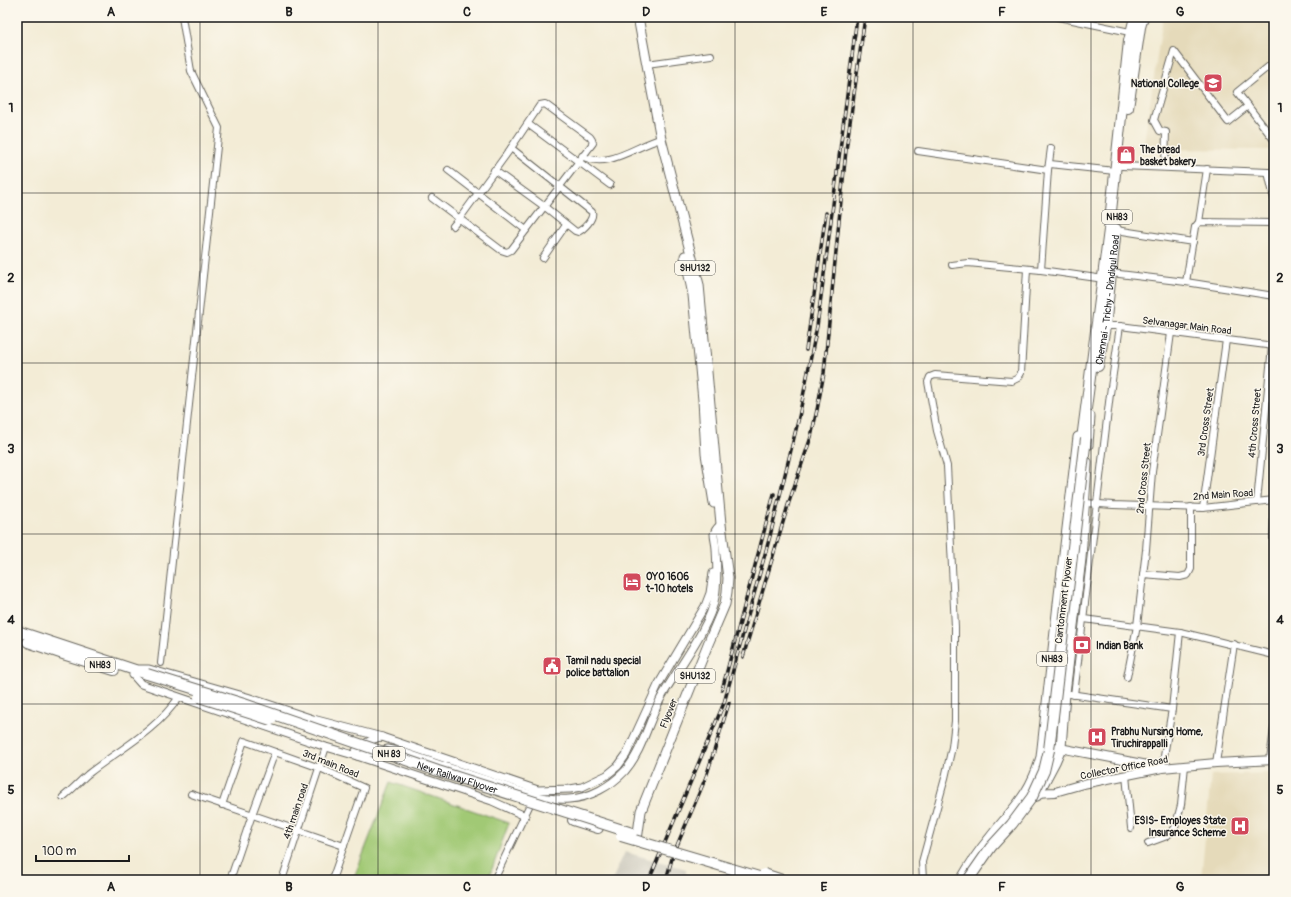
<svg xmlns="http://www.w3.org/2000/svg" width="1291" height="897" viewBox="0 0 1291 897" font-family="Pangolin,sans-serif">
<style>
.built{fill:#e5daba}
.industrial{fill:#c7c4b8}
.green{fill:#a1c975;stroke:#5e7248}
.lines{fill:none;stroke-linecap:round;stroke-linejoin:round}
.minor-casing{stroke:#67655d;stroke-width:8}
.tertiary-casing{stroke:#67655d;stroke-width:9}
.secondary-casing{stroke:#67655d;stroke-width:10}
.primary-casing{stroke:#67655d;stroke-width:11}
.trunk-casing{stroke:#67655d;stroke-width:12}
.minor{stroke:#fff;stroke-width:6}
.tertiary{stroke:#fff;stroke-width:7}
.secondary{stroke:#fff;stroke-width:8}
.primary{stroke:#fff;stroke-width:9}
.trunk{stroke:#fff;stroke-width:10}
.rail-casing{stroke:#1c1c1c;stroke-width:3.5}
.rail{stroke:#fbf7ec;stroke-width:2;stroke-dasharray:6;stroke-linecap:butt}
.trunk-bridge-casing{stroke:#67655d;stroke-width:12;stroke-linecap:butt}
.trunk-bridge{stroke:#fff;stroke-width:10}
.grid{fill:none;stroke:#1c1c1c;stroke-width:1;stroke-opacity:0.55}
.labels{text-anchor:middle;stroke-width:3;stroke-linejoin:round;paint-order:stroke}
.shield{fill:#fbf7ec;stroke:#5f5e5a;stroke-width:1}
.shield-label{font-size:9px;font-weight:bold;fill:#1c1c1c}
.poi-label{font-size:10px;font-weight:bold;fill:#1c1c1c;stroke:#fbf7ec;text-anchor:start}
.street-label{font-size:10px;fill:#1c1c1c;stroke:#fbf7ec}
.neatline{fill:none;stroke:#1c1c1c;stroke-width:1.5}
.grid-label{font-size:13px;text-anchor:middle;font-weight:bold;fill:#1c1c1c}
</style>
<rect width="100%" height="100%" fill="#fbf7ec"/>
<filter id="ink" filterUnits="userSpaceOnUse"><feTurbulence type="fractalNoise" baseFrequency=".025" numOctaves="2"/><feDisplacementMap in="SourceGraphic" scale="8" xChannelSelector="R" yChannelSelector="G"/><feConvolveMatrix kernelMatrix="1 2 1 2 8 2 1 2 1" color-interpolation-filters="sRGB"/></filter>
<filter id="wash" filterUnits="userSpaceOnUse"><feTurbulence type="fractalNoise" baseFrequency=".012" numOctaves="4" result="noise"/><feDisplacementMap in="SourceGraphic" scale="16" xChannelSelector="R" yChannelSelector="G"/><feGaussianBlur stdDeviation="0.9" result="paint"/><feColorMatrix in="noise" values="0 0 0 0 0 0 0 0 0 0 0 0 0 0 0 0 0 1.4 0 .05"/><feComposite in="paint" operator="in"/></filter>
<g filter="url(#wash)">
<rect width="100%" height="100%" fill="#f3ecd6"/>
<g class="built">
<polygon points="1163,17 1274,17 1274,150 1143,149"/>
<polygon points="1274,773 1274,877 1253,880 1201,880 1211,775"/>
</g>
<polygon class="industrial" points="625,852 686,869 686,874 706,880 612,880"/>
<polygon class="green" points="391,782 509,823 488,880 353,880"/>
</g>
<g filter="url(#ink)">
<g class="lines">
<g class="minor-casing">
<g id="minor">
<polyline points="1058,17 1130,32"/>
<polyline points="647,64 711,55"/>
<polyline points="1248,106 1274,140"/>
<polyline points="528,124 610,185"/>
<polyline points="918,151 1048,170"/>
<path d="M582,156C609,170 636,145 661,139"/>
<polyline points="1050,164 1115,171"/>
<polyline points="1122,166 1268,172"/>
<polyline points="1165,167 1166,132 1160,131 1154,120 1174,51 1228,122 1248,106 1237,92 1274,62"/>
<polyline points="448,170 526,230"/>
<path d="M494,170L545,207L575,231L578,232C584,229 594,219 592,212L511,148"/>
<polyline points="1274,173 1268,172 1274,198"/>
<polyline points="432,198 501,250 507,252 511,250 593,143 592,140 590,137 545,104 540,105 511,148 460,218 453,226"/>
<polyline points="1199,222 1207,169"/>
<polyline points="1116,230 1193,242"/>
<polyline points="543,258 566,225"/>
<polyline points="952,265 968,263 1041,270 1104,279"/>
<polyline points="1041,270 1048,170 1051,148"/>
<polyline points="1111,273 1186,282 1274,296"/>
<polyline points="1186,282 1195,227 1199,222 1274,223"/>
<polyline points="1102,326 1120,326 1274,346"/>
<polyline points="1257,502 1272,346"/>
<polyline points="1085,503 1113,505 1203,508 1274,500"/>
<polyline points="1203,508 1226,340"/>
<polyline points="1273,538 1274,516"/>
<polyline points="1143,574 1180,577 1188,575 1191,569 1191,507"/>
<polyline points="1084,619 1180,632 1274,655"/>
<polyline points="161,663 219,128 191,71 182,17"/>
<polyline points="1127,677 1137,626 1146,550 1152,472 1171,333"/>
<polyline points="1070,694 1172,709"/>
<polyline points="1074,695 1110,394 1120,326"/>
<polyline points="1270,760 1274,728"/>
<polyline points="1216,763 1234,644"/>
<polyline points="1162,768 1172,709 1180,632"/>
<polyline points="1126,775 1131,828"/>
<polyline points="191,794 344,846"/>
<path d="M63,797C72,790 80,781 88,774C120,749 156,731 179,697"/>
<polyline points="222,805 244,741 320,768 364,788 332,880"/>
<polyline points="1148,843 1167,836 1175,828 1181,805 1185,766"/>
<polyline points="230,880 252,815 275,752"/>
<polyline points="282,880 326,747"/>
<polyline points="494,880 532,800"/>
<polyline points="923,880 922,862 945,778 952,747 955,721 955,627 947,466 937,431 928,382 930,377 935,375 1012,381 1018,378 1021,373 1027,269"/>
</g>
</g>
<g class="tertiary-casing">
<g id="tertiary">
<polyline points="138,669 149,669 247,697 313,719 382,737 538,790 570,789 582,787 607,775 618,766 626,755 658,685 705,606 710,593 713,573"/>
<path d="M133,675L141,684L326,747L357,756L388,749L403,752C432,762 461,772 490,781C514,789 543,801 569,799C590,798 611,786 625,771C643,750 648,722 661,698C676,671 711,626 715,597C718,581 717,565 716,549C716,544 714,539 714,534C715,529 718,527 721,524"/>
<path d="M354,754C358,746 373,738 382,737"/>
<polyline points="357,756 492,801 525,816"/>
</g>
</g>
<g class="secondary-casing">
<g id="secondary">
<polyline points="1044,745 1158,767"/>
<polyline points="1034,793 1055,792 1083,784 1162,768 1216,763 1274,760"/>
</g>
</g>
<g class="primary-casing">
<g id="primary">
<polyline points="685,256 693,295 703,400 706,454 714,503"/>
<polyline points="1088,445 1090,416"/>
<polyline points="1037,796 1055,762 1061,748 1065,693 1081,559 1087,462"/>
<polyline points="637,840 641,811 708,644 725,604 727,592 728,578 721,524 699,285 661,139 638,17"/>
<path d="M961,880C969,866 978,852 989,839C1012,809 1030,796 1041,757L1059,595L1078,437"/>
</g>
</g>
<g class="trunk-casing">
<g id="trunk">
<polyline points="1128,108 1140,27 1143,17"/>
<path id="s1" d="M1098,366L1105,327L1116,229"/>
<polyline points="1081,447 1109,230 1129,41 1135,17"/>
<polyline points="17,631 147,674"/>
<polyline points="28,642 66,655 114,670"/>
<polyline points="573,820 598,828"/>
</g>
</g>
<use href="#minor" class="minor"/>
<use href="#tertiary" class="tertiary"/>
<use href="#secondary" class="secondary"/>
<use href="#primary" class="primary"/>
<use href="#trunk" class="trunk"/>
<g class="rail-casing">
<g id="rail">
<polyline points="806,350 826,213"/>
<polyline points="743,657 789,502 811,437 817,410 824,373 846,150 865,17"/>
<polyline points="722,690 774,494"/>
<polyline points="649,880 724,703 770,536 799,417 817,326 825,267 857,17"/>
<polyline points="666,880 673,855 706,777 729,703"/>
</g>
</g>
<use href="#rail" class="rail"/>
<g class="trunk-bridge-casing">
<g id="trunk-bridge">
<path id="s2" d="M147,674L244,704L438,771L632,833"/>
<polyline points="199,697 271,720"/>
<polyline points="621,836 769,880"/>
<polyline points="764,874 782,880"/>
<polyline points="968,880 991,847 1012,824 1032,797 1044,771 1049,750 1086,438"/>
</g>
</g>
<use href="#trunk-bridge" class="trunk-bridge"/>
</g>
</g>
<path class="grid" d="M200,17V880M378,17V880M556,17V880M735,17V880M913,17V880M1091,17V880M17,193H1274M17,363H1274M17,534H1274M17,704H1274"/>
<defs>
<g id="university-square" transform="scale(1)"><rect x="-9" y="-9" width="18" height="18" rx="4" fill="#d1495b" stroke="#fbf7ec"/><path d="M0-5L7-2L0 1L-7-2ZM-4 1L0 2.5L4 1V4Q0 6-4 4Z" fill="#fff"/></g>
<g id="shop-square" transform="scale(1)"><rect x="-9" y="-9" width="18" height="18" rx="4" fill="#d1495b" stroke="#fbf7ec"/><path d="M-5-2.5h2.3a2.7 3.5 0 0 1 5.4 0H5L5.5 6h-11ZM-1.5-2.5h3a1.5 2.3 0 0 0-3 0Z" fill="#fff"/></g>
<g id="hotel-square" transform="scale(1)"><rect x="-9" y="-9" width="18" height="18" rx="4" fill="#d1495b" stroke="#fbf7ec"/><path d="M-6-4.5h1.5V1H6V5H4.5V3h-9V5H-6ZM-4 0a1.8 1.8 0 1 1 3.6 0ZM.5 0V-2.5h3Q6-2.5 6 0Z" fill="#fff"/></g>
<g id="bank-square" transform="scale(1)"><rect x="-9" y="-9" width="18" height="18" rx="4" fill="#d1495b" stroke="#fbf7ec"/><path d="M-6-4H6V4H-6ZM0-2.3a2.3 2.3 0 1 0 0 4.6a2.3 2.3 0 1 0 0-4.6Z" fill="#fff"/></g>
<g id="civic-square" transform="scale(1)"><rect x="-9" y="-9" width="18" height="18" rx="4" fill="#d1495b" stroke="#fbf7ec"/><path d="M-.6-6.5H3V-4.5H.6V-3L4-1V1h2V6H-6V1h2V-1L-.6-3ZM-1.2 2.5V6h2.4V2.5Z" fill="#fff"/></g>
<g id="hospital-square" transform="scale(1)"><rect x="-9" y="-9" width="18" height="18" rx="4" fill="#d1495b" stroke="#fbf7ec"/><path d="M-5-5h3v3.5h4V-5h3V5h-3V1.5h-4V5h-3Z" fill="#fff"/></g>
</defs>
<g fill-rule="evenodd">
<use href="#university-square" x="1213" y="83"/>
<use href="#shop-square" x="1126" y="155"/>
<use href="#hotel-square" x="632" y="582"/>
<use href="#bank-square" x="1082" y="645"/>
<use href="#civic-square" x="552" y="666"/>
<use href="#hospital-square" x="1097" y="737"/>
<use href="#hospital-square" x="1240" y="826"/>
</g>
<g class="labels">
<g class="shield">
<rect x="1102" y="210" width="30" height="14" rx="3"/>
<rect x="675" y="261" width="40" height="14" rx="3"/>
<rect x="1037" y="652" width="30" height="14" rx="3"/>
<rect x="85" y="658" width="30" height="14" rx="3"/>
<rect x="675" y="669" width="40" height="14" rx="3"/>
<rect x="373" y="747" width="32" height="14" rx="3"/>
</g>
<g class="shield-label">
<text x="1117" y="220">NH83</text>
<text x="695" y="271">SHU132</text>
<text x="1052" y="662">NH83</text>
<text x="100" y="668">NH83</text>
<text x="695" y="679">SHU132</text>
<text x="389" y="757">NH 83</text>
</g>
<g class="poi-label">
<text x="1199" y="87" text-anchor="end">National College</text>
<text x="1140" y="153">The bread<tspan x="1140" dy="12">basket bakery</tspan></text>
<text x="646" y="580">OYO 1606<tspan x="646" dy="12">t-10 hotels</tspan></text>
<text x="1096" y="649">Indian Bank</text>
<text x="566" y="664">Tamil nadu special<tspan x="566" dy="12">police battalion</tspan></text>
<text x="1111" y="735">Prabhu Nursing Home,<tspan x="1111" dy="12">Tiruchirappalli</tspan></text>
<text x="1226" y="824" text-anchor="end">ESIS- Employes State<tspan x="1226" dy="12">Insurance Scheme</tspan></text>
</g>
<g class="street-label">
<text dy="4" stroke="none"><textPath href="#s1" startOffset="67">Chennai - Trichy - Dindigul Road</textPath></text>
<text transform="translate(1187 325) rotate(7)" y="4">Selvanagar Main Road</text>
<text transform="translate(1205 422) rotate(-82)" y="4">3rd Cross Street</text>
<text transform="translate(1254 423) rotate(-85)" y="4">4th Cross Street</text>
<text transform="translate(1143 478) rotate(-84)" y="4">2nd Cross Street</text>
<text transform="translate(1223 494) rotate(-4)" y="4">2nd Main Road</text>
<text transform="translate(1063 600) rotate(-83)" y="4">Cantonment Flyover</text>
<text transform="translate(668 713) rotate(-68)" y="4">Flyover</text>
<text transform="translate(331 763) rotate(22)" y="4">3rd main Road</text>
<text transform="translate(1124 767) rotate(-11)" y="4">Collector Office Road</text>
<text dy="4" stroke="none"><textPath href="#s2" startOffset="327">New Railway Flyover</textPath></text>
<text transform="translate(295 811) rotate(-71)" y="4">4th main road</text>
</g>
</g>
<rect width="1291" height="897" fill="none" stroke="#fbf7ec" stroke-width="44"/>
<path d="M36 855v6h93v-6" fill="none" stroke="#1c1c1c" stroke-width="2"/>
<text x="42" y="855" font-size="12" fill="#1c1c1c" stroke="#fbf7ec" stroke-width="3" paint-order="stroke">100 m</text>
<rect x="22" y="22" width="1247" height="853" class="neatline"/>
<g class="grid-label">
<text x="111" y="16">A</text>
<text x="289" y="16">B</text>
<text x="467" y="16">C</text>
<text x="646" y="16">D</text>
<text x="824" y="16">E</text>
<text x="1002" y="16">F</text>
<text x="1180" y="16">G</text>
<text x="11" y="112">1</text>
<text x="1280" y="112">1</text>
<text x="11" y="282">2</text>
<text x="1280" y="282">2</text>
<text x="11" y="453">3</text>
<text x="1280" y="453">3</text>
<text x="11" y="624">4</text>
<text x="1280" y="624">4</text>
<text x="11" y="794">5</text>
<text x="1280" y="794">5</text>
<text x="111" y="891">A</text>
<text x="289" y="891">B</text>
<text x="467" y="891">C</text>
<text x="646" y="891">D</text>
<text x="824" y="891">E</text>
<text x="1002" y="891">F</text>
<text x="1180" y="891">G</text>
</g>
</svg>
